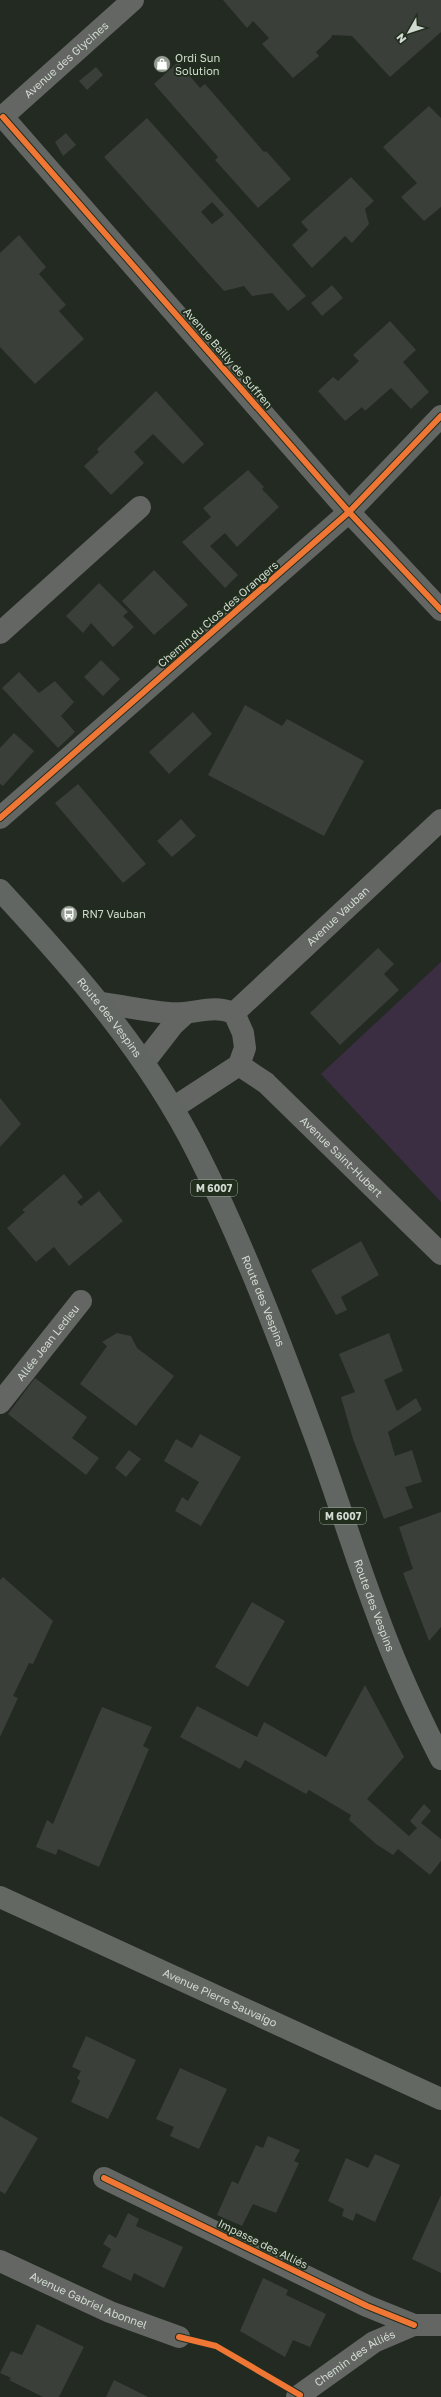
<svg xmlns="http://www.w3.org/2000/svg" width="441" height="2397" viewBox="0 0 441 2397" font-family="'Golos Text',sans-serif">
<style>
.green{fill:#3b2d42}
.building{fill:#3a3f39;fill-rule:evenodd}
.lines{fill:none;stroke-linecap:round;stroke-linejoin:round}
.street{stroke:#636662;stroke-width:22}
.secondary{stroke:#646863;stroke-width:22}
.primary{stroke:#626662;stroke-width:22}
.cycleway-casing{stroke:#212e1e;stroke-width:8}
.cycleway{stroke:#f07635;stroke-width:6}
.labels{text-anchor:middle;stroke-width:4;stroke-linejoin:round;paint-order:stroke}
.shield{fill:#212e1e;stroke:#9ca69b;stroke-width:1}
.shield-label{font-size:10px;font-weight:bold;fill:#d1dad0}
.poi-label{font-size:11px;fill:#d1dad0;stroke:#212e1e;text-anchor:start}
.street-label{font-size:11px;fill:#d1dad0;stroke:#212e1e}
</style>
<rect width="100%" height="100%" fill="#232a22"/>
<polygon class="green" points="441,962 441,1202 321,1074"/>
<g class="building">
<polygon points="223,0 441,0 441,32 390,77 352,36 332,35 331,38 316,52 319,56 293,78 262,44 269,38 253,21 247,28"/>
<polygon points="178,62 200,88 205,84 264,152 266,151 291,179 258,208 215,160 218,157 154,84"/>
<polygon points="96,67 103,75 87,90 79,81"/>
<polygon points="429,106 441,118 441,207 424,221 401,197 417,183 383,147"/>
<path d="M147,118L306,296L288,311L272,293L252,296L244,286L224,291L104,157ZM212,202L224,215L212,224L201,212Z"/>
<polygon points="66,133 76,145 63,156 55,142"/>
<polygon points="351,177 374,201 365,209 369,224 352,243 345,236 312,268 292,245 308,230 301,222"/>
<polygon points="19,235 46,267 39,274 66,305 59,311 84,339 35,384 0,347 0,253"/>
<polygon points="332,285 343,298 322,316 311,303"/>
<polygon points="390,321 416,350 403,362 429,392 411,409 391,388 365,411 362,407 345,421 318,391 333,377 338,381 359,361 353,355"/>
<polygon points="156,391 204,444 183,464 153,434 134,452 144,463 111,495 84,466 99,452 97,449"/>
<polygon points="248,470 264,487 262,489 279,507 237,547 225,533 210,546 238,575 225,588 182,542 211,517 203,508"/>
<polygon points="154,570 188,605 154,635 122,601"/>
<polygon points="99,583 128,612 123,616 134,627 113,647 91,623 83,633 66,616"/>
<polygon points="101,660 120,679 103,696 84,677"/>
<polygon points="19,672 39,693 55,681 74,702 61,716 75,732 58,748 2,688"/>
<polygon points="245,705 282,726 287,719 364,761 324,836 208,775"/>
<polygon points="193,712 212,734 169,774 149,752"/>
<polygon points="14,733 34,751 3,786 0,784 0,748"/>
<polygon points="78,784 146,864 123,883 55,803"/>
<polygon points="181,819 196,836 172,857 157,841"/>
<polygon points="378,948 394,964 384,974 399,990 340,1045 310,1013"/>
<polygon points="0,1098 21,1124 0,1147"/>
<polygon points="64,1174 83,1197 77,1202 81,1206 99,1191 123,1221 69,1266 54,1247 36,1262 7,1228 25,1212 22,1210"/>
<polygon points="361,1241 379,1275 341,1297 347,1310 336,1315 311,1270"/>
<polygon points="117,1333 131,1336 137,1348 174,1376 136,1426 80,1384 107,1346 102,1342"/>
<polygon points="389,1333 403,1371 384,1380 397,1411 416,1398 422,1410 388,1432 395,1456 412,1450 422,1482 405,1487 413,1508 384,1519 353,1439 341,1397 355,1392 339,1354"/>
<polygon points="35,1378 87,1417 72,1438 99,1458 86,1475 8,1414"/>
<polygon points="200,1434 241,1457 201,1526 175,1511 182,1497 188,1501 199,1482 164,1461 176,1439 192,1448"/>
<polygon points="129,1450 141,1459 126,1477 115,1468"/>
<polygon points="441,1512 441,1627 429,1641 403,1573 413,1569 399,1527"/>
<polygon points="3,1577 53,1621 33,1664 29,1663 13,1696 18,1698 0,1737 0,1580"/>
<polygon points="252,1602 285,1621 248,1687 215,1667"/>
<polygon points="365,1685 404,1757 367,1799 409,1836 417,1828 410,1821 424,1804 431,1811 421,1823 441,1839 441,1861 430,1875 398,1849 393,1855 376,1844 349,1820 351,1815 309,1790 306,1794 245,1760 240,1769 180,1737 197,1706 257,1737 264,1722 326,1757"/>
<polygon points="102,1707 152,1727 143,1746 149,1749 99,1867 58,1849 56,1855 36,1847 47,1820 53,1824"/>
<polygon points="86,2036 136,2060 108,2119 71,2102 80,2081 77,2078 81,2071 72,2067"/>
<polygon points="180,2068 227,2089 199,2149 170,2136 174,2127 156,2119"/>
<polygon points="0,2116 38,2138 5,2194 0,2191"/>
<polygon points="268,2136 300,2150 294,2161 299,2163 276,2213 253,2204 242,2226 217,2215 232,2181 238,2184 256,2145 263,2148"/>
<polygon points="375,2154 400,2165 375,2222 356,2213 353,2221 342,2216 344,2209 328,2201 346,2158 368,2168"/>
<polygon points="441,2195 441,2273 412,2259"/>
<polygon points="128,2213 139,2219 136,2226 183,2247 164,2288 134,2273 131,2281 102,2267 111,2249 103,2244 109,2234 116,2238"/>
<polygon points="263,2278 288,2290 286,2295 326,2314 310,2347 293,2340 285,2357 240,2331"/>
<polygon points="37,2324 84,2347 59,2397 43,2397 9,2380 11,2378 0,2373 11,2351 22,2355"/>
<polygon points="114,2380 148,2397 106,2397"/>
</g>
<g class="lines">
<g class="street">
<polyline points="3,117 349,512 441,610"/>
<path id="s1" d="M0,119L133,0"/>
<polyline points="0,633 140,507"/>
<polyline points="0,818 349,512 441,416"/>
<path d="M101,1003C123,1006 146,1011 168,1013C193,1016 210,1003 234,1013L243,1033L245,1048L239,1065L173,1108"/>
<path id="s2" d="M234,1013L441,820"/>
<polyline points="145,1061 173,1025 186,1013"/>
<path id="s3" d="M239,1065L266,1083L441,1254"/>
<path id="s4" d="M0,1403L81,1301"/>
<polyline points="104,2178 367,2306 414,2325"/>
<path id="s5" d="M0,2261L110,2312L179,2337"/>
<path id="s6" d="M297,2397L374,2342L414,2325H441"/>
</g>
<path class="secondary" id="s7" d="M0,1897L441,2099"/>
<path class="primary" id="s8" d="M0,890C76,972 148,1054 198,1154C241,1239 277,1333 310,1423C334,1486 353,1551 377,1614C395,1664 417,1712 441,1759"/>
<g class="cycleway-casing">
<g id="cycleway">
<polyline points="3,117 349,512 441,610"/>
<polyline points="0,818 349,512 441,416"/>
<polyline points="104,2178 367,2306 414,2325"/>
<polyline points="179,2337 216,2346 300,2395"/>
</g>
</g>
<use href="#cycleway" class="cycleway"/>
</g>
<defs>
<g id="shop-disc" transform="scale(0.9)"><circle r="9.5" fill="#949c93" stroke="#212e1e"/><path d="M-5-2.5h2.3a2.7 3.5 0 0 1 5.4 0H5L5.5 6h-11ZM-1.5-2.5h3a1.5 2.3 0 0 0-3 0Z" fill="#fff"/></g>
<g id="bus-disc" transform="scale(0.9)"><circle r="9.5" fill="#949c93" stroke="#212e1e"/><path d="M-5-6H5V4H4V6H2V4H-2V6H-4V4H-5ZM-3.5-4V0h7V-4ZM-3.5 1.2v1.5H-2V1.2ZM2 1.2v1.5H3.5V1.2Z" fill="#fff"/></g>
</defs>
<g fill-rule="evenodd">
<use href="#shop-disc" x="162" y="64"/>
<use href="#bus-disc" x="69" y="914"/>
</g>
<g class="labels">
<g class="shield">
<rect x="191" y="1180" width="46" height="16" rx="3"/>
<rect x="320" y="1508" width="46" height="16" rx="3"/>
</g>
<g class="shield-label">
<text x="214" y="1192">M 6007</text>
<text x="343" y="1520">M 6007</text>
</g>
<g class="poi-label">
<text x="175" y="62">Ordi Sun<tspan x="175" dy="13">Solution</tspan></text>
<text x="82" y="918">RN7 Vauban</text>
</g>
<g class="street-label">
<text dy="4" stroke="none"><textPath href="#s1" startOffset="89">Avenue des Glycines</textPath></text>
<text transform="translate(228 358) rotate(49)" y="4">Avenue Bailly de Suffren</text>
<text transform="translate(218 614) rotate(-41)" y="4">Chemin du Clos des Orangers</text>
<text dy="4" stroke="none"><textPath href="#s2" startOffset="142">Avenue Vauban</textPath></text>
<text dy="4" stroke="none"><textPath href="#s8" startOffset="168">Route des Vespins</textPath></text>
<text dy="4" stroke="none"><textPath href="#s3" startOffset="138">Avenue Saint-Hubert</textPath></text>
<text dy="4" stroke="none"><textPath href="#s8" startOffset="492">Route des Vespins</textPath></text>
<text dy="4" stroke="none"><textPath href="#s4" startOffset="77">Allée Jean Ledieu</textPath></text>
<text dy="4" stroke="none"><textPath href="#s8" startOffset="816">Route des Vespins</textPath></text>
<text dy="4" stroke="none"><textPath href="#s7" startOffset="242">Avenue Pierre Sauvaigo</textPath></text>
<text transform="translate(263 2244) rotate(26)" y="4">Impasse des Alliés</text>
<text dy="4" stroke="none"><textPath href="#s5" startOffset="97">Avenue Gabriel Abonnel</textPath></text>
<text dy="4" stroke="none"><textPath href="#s6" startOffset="70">Chemin des Alliés</textPath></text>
</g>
</g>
<g transform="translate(409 32) rotate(231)" stroke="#212e1e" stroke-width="3" paint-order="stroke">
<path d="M0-3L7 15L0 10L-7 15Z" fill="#d1dad0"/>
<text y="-6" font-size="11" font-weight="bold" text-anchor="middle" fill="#d1dad0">N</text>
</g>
</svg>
